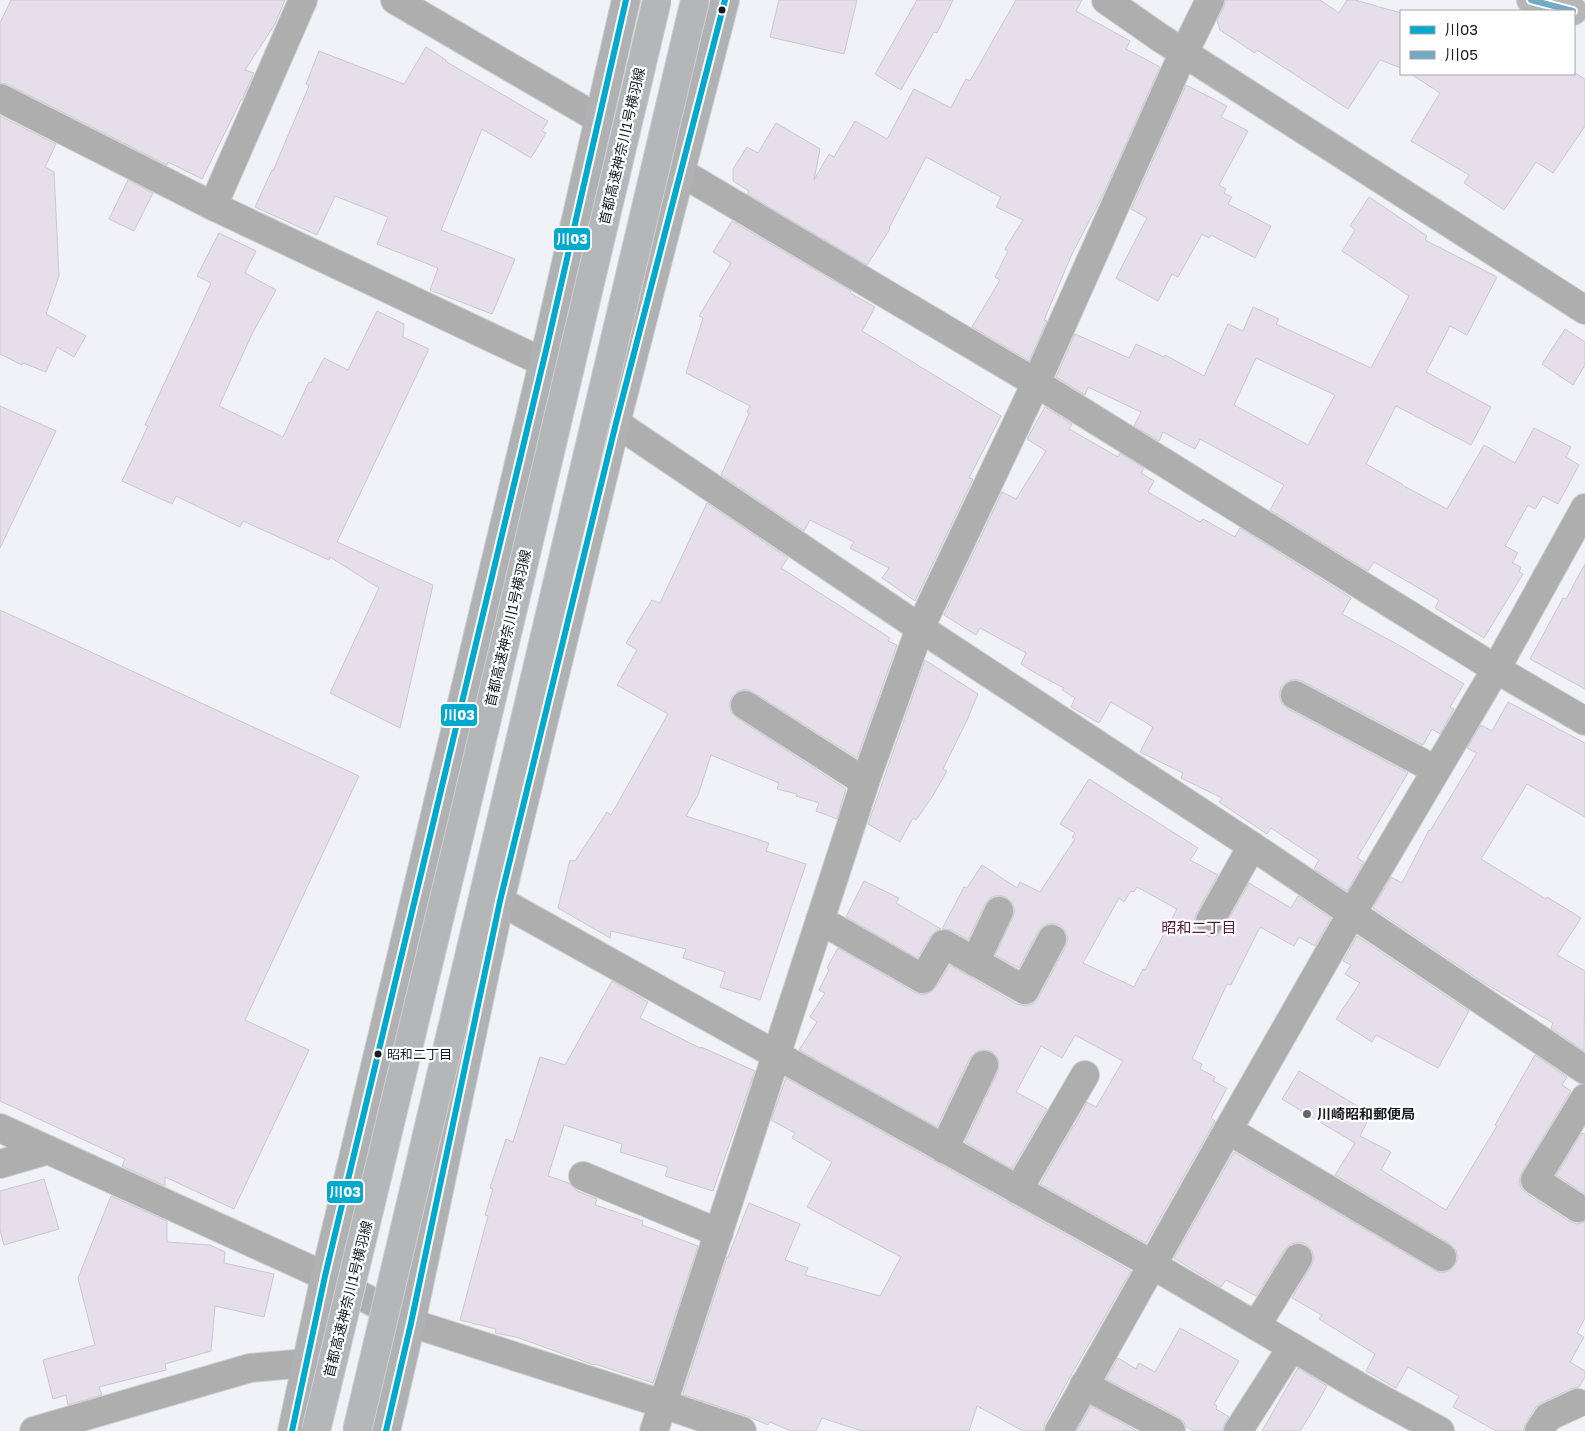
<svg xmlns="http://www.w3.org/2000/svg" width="1585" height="1431" viewBox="0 0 1585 1431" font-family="'Golos Text','Noto Sans JP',sans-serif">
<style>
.building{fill:#e7deeb;stroke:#c9c9cd;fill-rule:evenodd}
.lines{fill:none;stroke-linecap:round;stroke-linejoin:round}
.minor-casing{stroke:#ced0d4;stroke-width:30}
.major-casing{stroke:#ced0d4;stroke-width:30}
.highway-casing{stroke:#ced0d4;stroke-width:30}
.minor{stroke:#afaeae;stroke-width:28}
.major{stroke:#b0b1b2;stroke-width:28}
.highway{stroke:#b5b6b8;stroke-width:28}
.highway-bridge-casing{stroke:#ced0d4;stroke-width:30;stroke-linecap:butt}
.highway-bridge{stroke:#b5b6b8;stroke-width:28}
.bus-1-casing{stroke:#fff;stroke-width:10}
.bus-2-casing{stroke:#fff;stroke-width:10}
.bus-1{stroke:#00a9ce;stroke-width:6}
.bus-2{stroke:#71aac2;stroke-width:6}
.bus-dot{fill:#191b1e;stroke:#fff;stroke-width:2}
.poi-dot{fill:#64666a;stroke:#fff;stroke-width:2}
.labels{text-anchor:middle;stroke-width:4.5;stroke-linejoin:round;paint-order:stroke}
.bus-label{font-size:13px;fill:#191b1e;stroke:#fff;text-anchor:start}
.street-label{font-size:14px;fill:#191b1e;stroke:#fff}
.poi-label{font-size:14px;font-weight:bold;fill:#191b1e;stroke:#fff;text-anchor:start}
.neighbourhood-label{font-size:15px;fill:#581939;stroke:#fff}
.line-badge{stroke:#fff;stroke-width:2}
.badge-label{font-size:14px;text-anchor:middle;font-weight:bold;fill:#fff}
</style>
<rect width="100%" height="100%" fill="#f0f2f8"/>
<g class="building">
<polygon points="11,0 285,0 275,24 245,70 254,73 242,100 241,100 202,179 168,162 167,165 7,84 0,83 0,23"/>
<polygon points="779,0 857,0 844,54 770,37"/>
<polygon points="917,0 953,0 937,33 934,32 901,90 875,74"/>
<polygon points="1016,0 1082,0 1076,11 1130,41 1126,49 1160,67 1103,195 1072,254 1044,320 1047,321 1029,361 972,327 1000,280 995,277 1008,251 1005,249 1023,220 996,207 1001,197 926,157 889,228 890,229 867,265 747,194 749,191 733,181 733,169 747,147 758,153 776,123 820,149 814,180 829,154 834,157 855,121 887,139 914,89 951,108 966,79 970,81"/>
<polygon points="1225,0 1320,0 1339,13 1347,0 1355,0 1401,13 1401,68 1380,60 1348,109 1257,50 1255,53 1220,30 1217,20 1224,7"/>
<polygon points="426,47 446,60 445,61 548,121 542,131 546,133 531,158 482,129 441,230 515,259 492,314 430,290 438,268 377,244 388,217 335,196 317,235 255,207 272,170 273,171 309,86 306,84 319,51 404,84"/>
<polygon points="1411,74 1577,74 1585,79 1585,126 1553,173 1536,162 1504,210 1464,183 1469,175 1411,141 1440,93"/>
<polygon points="1186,85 1227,106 1221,117 1248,131 1219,185 1226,189 1224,193 1232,197 1228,204 1271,226 1255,258 1211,235 1209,238 1202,234 1178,277 1172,274 1158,301 1116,278 1147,218 1131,209"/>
<polygon points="0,116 56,144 45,167 54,172 59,276 46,314 86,336 74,357 57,347 46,372 23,363 22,365 0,354"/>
<polygon points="128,180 153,193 134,231 109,219"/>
<path d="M1369,197L1427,236L1425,240L1497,277L1467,335L1450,326L1426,372L1491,407L1471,445L1396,406L1366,464L1402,484V485L1447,509L1484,445L1515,463L1534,428L1571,447L1566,457L1579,465L1558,504L1543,496L1535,509L1528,505L1505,546L1518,553L1512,563L1521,567L1519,572L1523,574L1484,638L1435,608L1439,600L1374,562L1368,571L1270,510L1284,485L1200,439L1195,449L1163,432L1159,441L1134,426L1141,412L1088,387L1085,395L1056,377L1075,334L1129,358L1136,344L1164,357L1165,355L1204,376L1228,324L1243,331L1253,307L1279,319L1276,324L1371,368L1409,296L1342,251L1355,230L1350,226ZM1256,358L1335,395L1308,445L1234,405Z"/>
<polygon points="732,221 851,291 850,293 875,307 862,331 1001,416 969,478 973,479 915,601 882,578 889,568 850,548 854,542 810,520 804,531 721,475 749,414 747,412 750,406 686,373 703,318 699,316 731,263 713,252"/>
<polygon points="219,233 256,251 245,273 276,290 252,334 219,406 283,437 309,382 311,383 324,358 348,370 377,311 404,324 403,337 429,349 337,542 433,585 400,728 330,693 379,588 330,557 329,560 243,521 240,527 176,496 172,504 122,481 148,426 145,425 211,283 197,276"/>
<polygon points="1565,329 1585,342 1585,365 1573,385 1542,364"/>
<polygon points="0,406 56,431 0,548"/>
<polygon points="1045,407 1072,424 1069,429 1118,457 1120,453 1144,468 1141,473 1154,481 1148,492 1200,522 1203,519 1235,537 1240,528 1351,598 1342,614 1402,647 1464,684 1450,707 1454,709 1440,734 1432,729 1423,745 1302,681 1294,679 1287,682 1281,687 1279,696 1282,704 1288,709 1408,773 1357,858 1364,862 1347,891 1314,869 1319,860 1271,828 1267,834 1219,802 1222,798 1181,778 1183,773 1140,752 1153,727 1111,702 1099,723 1071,707 1075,698 1062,690 1064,688 1037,674 1021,664 1026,653 980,628 976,635 944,615 1002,492 1016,499 1046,451 1027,439"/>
<polygon points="707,503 788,558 781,568 890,638 888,641 897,645 857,758 753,692 746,689 738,691 732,697 729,704 731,712 737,718 846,789 837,819 816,811 819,803 796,796 797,794 777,789 779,783 711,755 698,795 686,816 769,843 766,851 806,864 760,1000 720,987 725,972 683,958 686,949 611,931 610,938 558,908 570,860 575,861 607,812 611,815 668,714 617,685 637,650 626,643 652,600 660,603"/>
<polygon points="1585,564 1585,689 1530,659 1563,598 1566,599"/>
<polygon points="0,610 359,776 245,1020 309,1050 234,1209 165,1177 165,1186 122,1166 125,1159 0,1101"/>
<polygon points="925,660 978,694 968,718 943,769 947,771 932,797 916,820 913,818 900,842 868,824"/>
<polygon points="1508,702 1585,743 1585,817 1527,784 1481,859 1546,899 1547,897 1581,918 1557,955 1585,971 1584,1051 1551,1028 1553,1023 1484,983 1373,908 1391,877 1402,883 1429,830 1430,831 1477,753 1467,748 1481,725 1492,731"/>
<path d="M1089,779L1198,848L1190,860L1218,875L1196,914L1194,921L1196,929L1202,934L1211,937L1218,935L1223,929L1249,883L1291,908L1298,896L1331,918L1315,946L1299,937L1294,946L1260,927L1231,985L1227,984L1192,1059L1202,1064L1200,1069L1215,1077L1213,1081L1227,1088L1211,1118L1215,1121L1146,1243L1040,1184L1074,1125H1075L1087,1102L1096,1107L1123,1061L1075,1035L1062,1058L1041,1046L1016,1092L1047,1109L1012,1169L965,1142L998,1071L999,1063L997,1057L991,1051L982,1050L976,1052L970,1058L937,1127L799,1050L817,1022L810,1017L825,993L819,990L829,970L827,968L838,948L916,993L923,995L931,992L936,987L950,965L1017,1004L1026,1006L1034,1003L1039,997L1066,946L1068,938L1065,931L1060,925L1051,923L1043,926L1038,932L1019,968L995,955L1013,917L1015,910L1012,903L1006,897L998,895L990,898L985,904L968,940L951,930L942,929L964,887L967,888L982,865L1017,888L1020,882L1040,892L1075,839L1072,837L1075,833L1060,824ZM1137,887L1177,909L1145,970L1143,969L1134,987L1083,963L1119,898L1124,902L1131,891L1134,892Z"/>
<polygon points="864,881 899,898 896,903 941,929 936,931 931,936 917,958 846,917"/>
<polygon points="1357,936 1469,1011 1438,1068 1376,1035 1372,1042 1336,1019 1360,983 1345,974 1351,965 1343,961"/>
<polygon points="612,981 648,1002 640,1018 700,1048 701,1047 755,1071 713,1191 665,1176 668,1167 620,1152 622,1144 564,1125 548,1176 569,1183 577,1191 597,1199 595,1205 643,1221 642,1225 698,1246 653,1383 595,1364 594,1365 516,1337 495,1333 496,1329 460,1320 488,1216 485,1215 493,1189 490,1188 506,1139 513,1142 540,1057 565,1065"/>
<polygon points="1535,1055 1567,1077 1562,1085 1571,1091 1522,1172 1519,1180 1521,1188 1526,1193 1569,1221 1577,1224 1585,1222 1585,1318 1577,1333 1584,1337 1570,1362 1585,1371 1585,1377 1579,1387 1571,1389 1541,1403 1535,1408 1526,1423 1523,1431 1496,1431 1453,1407 1459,1396 1408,1367 1396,1388 1366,1371 1375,1354 1319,1319 1322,1315 1292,1298 1311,1266 1314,1259 1312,1251 1306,1244 1299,1242 1291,1244 1285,1249 1256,1296 1226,1280 1221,1287 1174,1258 1234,1152 1434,1270 1441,1273 1449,1271 1455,1265 1458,1258 1456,1250 1450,1244 1335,1175 1355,1143 1282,1099 1299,1071 1371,1114 1360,1136 1391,1152 1381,1170 1446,1210 1497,1126 1495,1125"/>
<polygon points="786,1078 1131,1271 1070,1377 1045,1423 1043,1431 1023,1431 977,1406 969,1431 862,1431 822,1418 816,1431 791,1431 770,1422 768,1425 747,1416 684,1395 683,1393 727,1257 728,1257 749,1203 800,1224 785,1260 808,1268 805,1275 880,1296 901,1257 807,1207 832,1162 792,1138 795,1133 771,1120"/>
<polygon points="1582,1133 1585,1134 1585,1194 1556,1175"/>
<polygon points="44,1179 59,1229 4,1245 0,1230 0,1191"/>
<polygon points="111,1196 167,1221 167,1242 210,1245 225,1252 224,1263 274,1274 264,1317 215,1306 211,1351 165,1364 166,1370 99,1387 102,1395 68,1405 66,1395 53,1399 43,1360 95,1345 78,1278"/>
<polygon points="1180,1328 1239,1361 1214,1404 1217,1406 1216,1409 1229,1417 1225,1423 1222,1431 1194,1431 1186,1427 1184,1422 1178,1417 1106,1379 1118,1358 1136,1369 1139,1363 1155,1372"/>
<polygon points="1298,1368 1327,1386 1315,1407 1300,1431 1262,1431"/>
<polygon points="1091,1406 1137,1431 1077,1431"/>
</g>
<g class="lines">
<g class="minor-casing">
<g id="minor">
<polyline points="395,0 599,119"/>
<polyline points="1106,0 1159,37 1585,310"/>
<polyline points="0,98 213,206 543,362"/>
<polyline points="682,173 1036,383 1496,669 1585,721"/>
<polyline points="213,206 303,0"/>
<polyline points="616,423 920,628 1252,846 1585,1070"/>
<polyline points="1295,695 1436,770"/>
<polyline points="745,705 865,782"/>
<polyline points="500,901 1139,1257 1365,1390 1440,1431"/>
<polyline points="820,920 923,979 944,944 1025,990 1052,939"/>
<polyline points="1210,921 1252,846"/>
<polyline points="975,962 999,911"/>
<polyline points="0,1128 325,1276 411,1323 663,1404 742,1431"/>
<polyline points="1228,1130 1442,1257"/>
<polyline points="944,1149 984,1065"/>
<polyline points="0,1164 48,1150"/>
<polyline points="583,1176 719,1233"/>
<polyline points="1018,1190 1085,1075"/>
<polyline points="1578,1208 1535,1180 1585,1098"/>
<polyline points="1256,1326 1298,1258"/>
<polyline points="1084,1385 1171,1431"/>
<polyline points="34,1431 250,1368 307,1363"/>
<polyline points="654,1431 865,782 920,628 1036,383 1177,67 1210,0"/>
<polyline points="1059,1431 1228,1130 1352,913 1496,669 1585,508"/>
<polyline points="1238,1431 1292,1347"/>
<polyline points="1539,1431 1548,1417 1578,1403"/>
</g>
</g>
<g class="major-casing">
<g id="major">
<polyline points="292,1431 325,1276 548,342 626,0"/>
<polyline points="386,1431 411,1323 500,901 616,423 725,0"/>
</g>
</g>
<g class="highway-casing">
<polyline id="highway" points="1531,0 1573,11"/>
</g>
<use href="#minor" class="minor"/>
<use href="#major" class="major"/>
<use href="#highway" class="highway"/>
<g class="highway-bridge-casing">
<g id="highway-bridge">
<polyline points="316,1431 463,820 657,0"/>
<polyline points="357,1431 695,0"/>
</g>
</g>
<use href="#highway-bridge" class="highway-bridge"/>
<g class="bus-1-casing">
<g id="bus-1">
<polyline points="292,1431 325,1276 548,342 626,0"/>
<polyline points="386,1431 411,1323 500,901 616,423 725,0"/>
</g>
</g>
<g class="bus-2-casing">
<polyline id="bus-2" points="1531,0 1573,11"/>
</g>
<use href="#bus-1" class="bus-1"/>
<use href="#bus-2" class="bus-2"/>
</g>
<g class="bus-dot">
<circle cx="722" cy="10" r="4.5"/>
<circle cx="378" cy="1054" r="4.5"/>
</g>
<circle class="poi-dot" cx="1307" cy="1114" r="5"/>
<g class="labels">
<g class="bus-label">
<text x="387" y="1059">昭和二丁目</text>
</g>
<g class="street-label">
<text transform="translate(622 146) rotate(-77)" y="5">首都高速神奈川1号横羽線</text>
<text transform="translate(508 628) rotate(-77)" y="5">首都高速神奈川1号横羽線</text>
<text transform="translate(348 1299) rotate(-76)" y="5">首都高速神奈川1号横羽線</text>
</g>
<g class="poi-label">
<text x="1317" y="1119">川崎昭和郵便局</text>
</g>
<g class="neighbourhood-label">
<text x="1199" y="933">昭和二丁目</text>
</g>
</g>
<g class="line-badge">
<rect x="553" y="227" width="38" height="24" rx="5" fill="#00a9ce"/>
<rect x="440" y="703" width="38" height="24" rx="5" fill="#00a9ce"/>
<rect x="326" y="1180" width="38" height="24" rx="5" fill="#00a9ce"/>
</g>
<g class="badge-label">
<text x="572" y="244">川03</text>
<text x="459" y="720">川03</text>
<text x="345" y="1197">川03</text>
</g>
<rect x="1400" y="10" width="175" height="65" fill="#ffffff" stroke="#a3a4a5"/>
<rect x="1410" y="26" width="25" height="8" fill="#00a9ce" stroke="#a3a4a5"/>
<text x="1445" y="35" font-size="15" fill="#191b1e">川03</text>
<rect x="1410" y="51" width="25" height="8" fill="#71aac2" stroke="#a3a4a5"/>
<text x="1445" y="60" font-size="15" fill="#191b1e">川05</text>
</svg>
